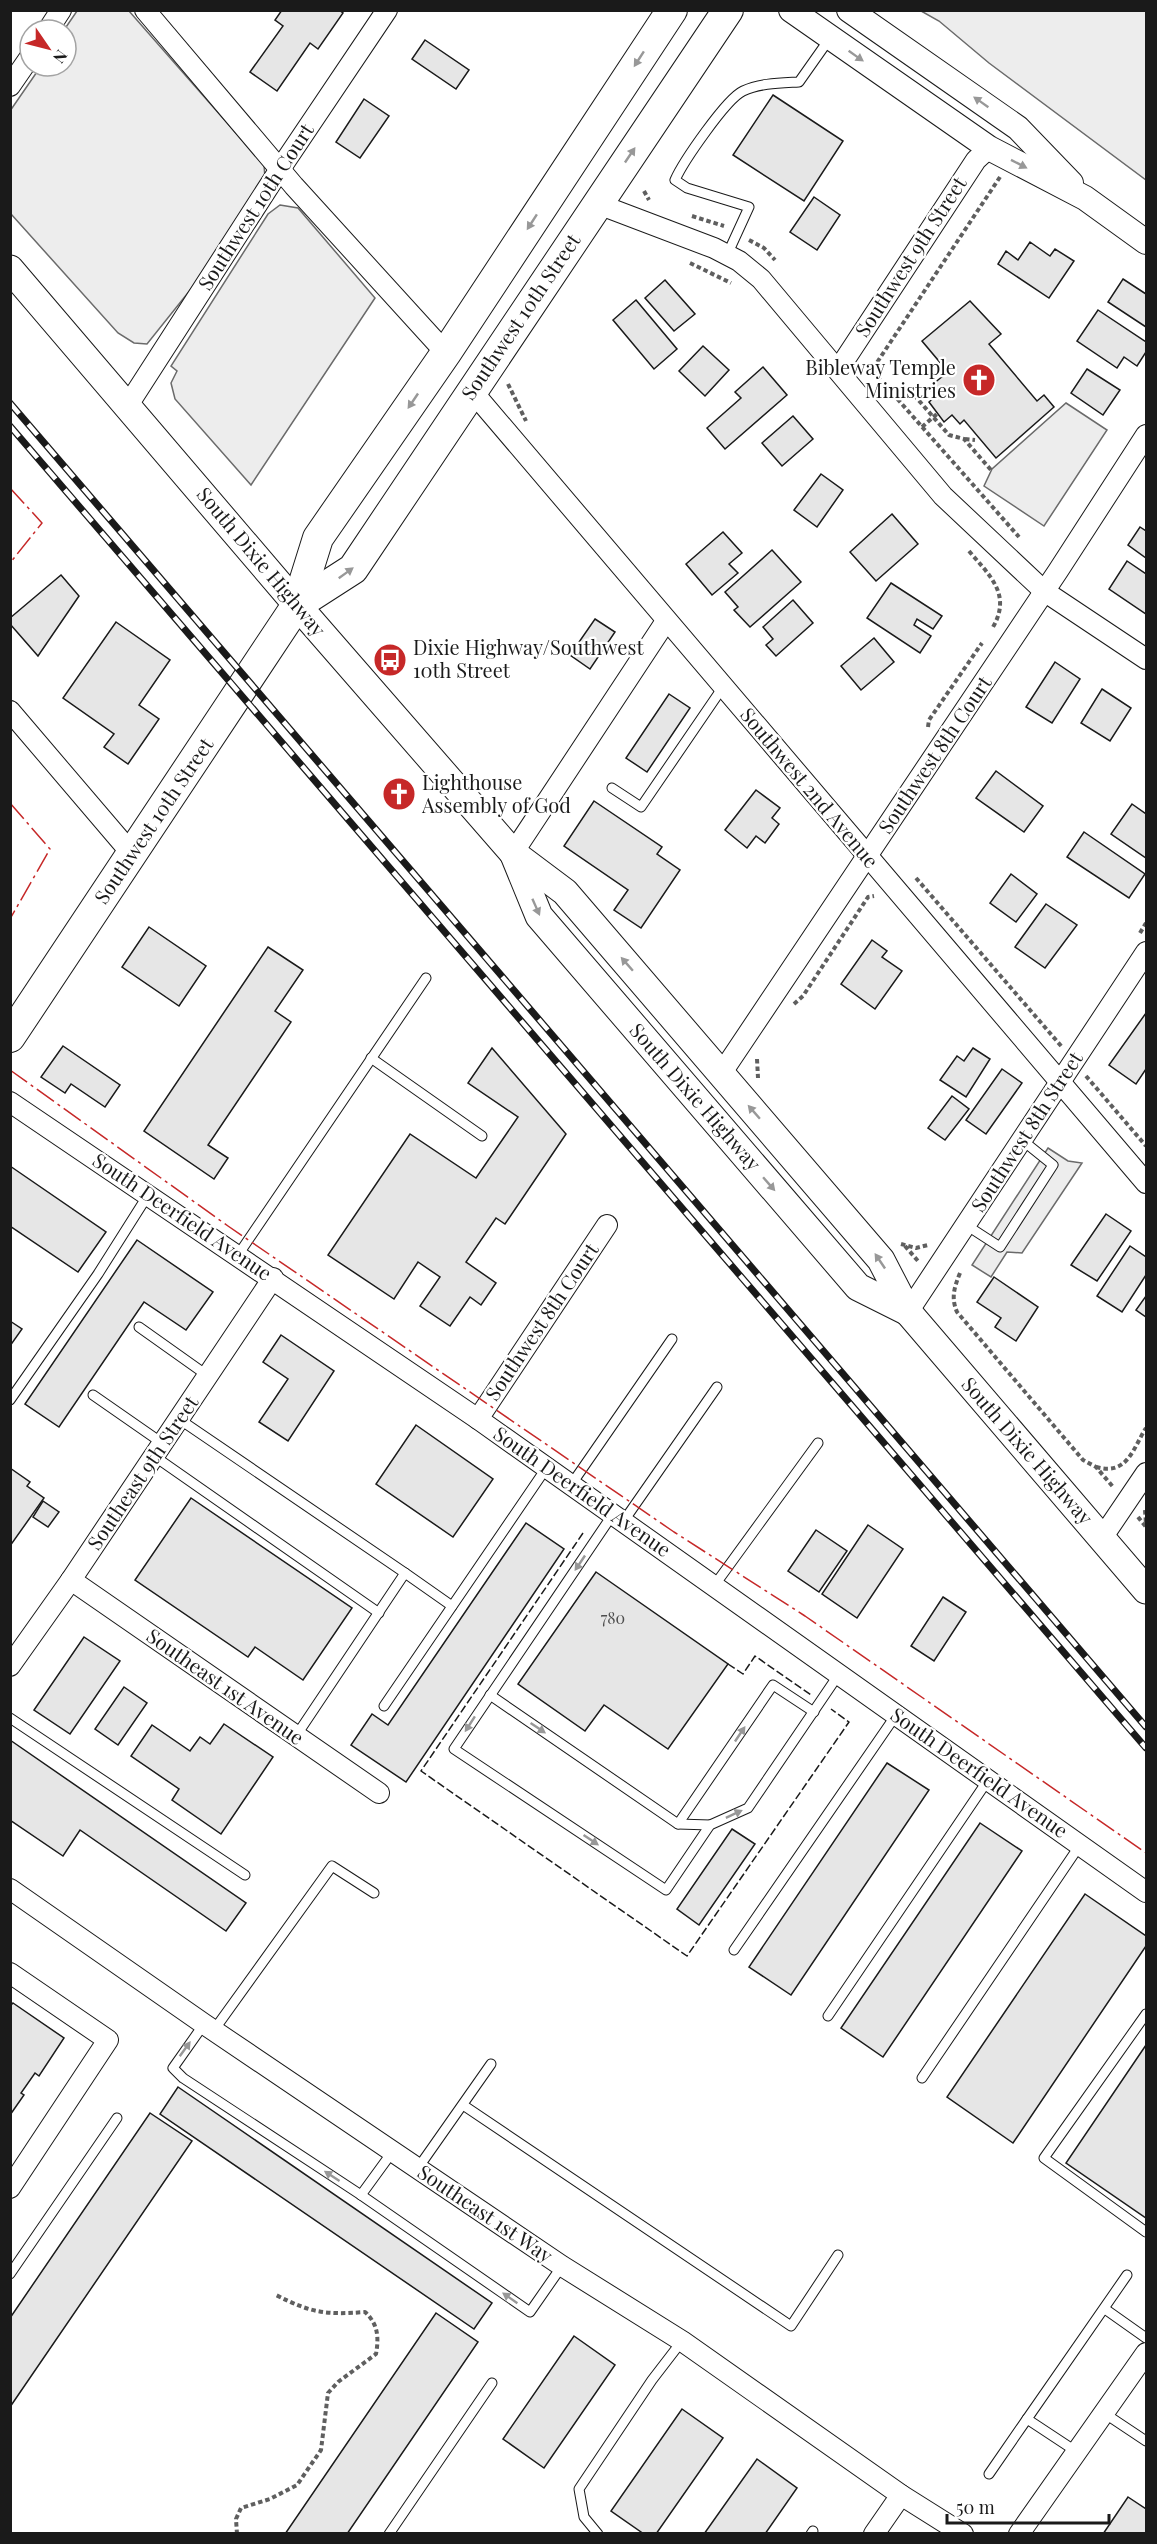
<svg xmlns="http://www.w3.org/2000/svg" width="1157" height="2544" viewBox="0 0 1157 2544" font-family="'Playfair Display',serif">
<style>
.built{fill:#ededed;stroke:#6a6a6a;stroke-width:1.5}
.building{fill:#e6e6e6;stroke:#1a1a1a;stroke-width:1.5}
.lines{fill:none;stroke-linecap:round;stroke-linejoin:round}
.service-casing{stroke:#1a1a1a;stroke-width:11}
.minor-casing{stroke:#1a1a1a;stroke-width:22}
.tertiary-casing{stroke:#1a1a1a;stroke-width:26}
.secondary-casing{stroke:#1a1a1a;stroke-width:29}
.primary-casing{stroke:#1a1a1a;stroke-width:32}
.path{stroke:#5f5f5f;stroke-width:4;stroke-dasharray:4.5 3;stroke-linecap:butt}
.service{stroke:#fff;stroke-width:9}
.minor{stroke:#fff;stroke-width:20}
.tertiary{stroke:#fff;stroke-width:24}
.secondary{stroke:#fff;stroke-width:27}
.primary{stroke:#fff;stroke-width:30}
.rail-casing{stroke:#1a1a1a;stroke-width:7}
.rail{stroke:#fff;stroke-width:4.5;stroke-dasharray:14;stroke-linecap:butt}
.fence{stroke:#1a1a1a;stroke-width:1.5;stroke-dasharray:8 3;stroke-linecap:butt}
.power{stroke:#c62828;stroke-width:1.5;stroke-dasharray:21 4.5 3 4.5;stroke-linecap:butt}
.oneway{fill:#989898}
.labels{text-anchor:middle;stroke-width:4.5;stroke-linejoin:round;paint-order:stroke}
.number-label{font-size:16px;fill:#4d4d4d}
.street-label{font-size:20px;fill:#1a1a1a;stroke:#fff}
.poi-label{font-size:20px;fill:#1a1a1a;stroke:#fff;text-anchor:start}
</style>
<rect width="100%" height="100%" fill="#fff"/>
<g class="built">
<polygon points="77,11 129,11 264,165 265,178 195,284 147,344 134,343 118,333 11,214 10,111 41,66 66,66 66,30 64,30"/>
<polygon points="921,11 1146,11 1146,180 989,63 939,21"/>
<polygon points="280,205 298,208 375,298 251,485 175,399 171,383 177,371 171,366 268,214"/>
<polygon points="1066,403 1107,430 1044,526 984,486 992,469"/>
<polygon points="1048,1148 1068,1161 1082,1163 1022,1253 1007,1252 991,1277 972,1265"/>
</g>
<g class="building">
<polygon points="282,10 339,10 343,13 318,49 310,43 277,91 250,72 283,26 275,20"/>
<polygon points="425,40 469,70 456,89 412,59"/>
<polygon points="773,95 843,141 804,201 733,155"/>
<polygon points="364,99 389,116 360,158 336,142"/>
<polygon points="814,197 840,215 817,250 790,232"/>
<polygon points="1030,242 1050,256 1055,249 1074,261 1049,298 998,264 1006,251 1018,260"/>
<polygon points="1123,279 1146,294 1146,327 1108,302"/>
<polygon points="665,280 695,314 674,331 645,298"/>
<polygon points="636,300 677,349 654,369 613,320"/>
<polygon points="970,301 1001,334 989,344 1037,401 1044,395 1054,407 996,458 964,420 960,424 952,415 944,422 929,402 936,396 928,388 948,372 922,341"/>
<polygon points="1098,310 1146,342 1146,352 1137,366 1124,357 1117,368 1077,341"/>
<polygon points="703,346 729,370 705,396 679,371"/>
<polygon points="763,367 787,395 725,449 707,428 741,398 735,392"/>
<polygon points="1087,369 1120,390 1103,415 1071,393"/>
<polygon points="793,416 813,439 782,466 762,443"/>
<polygon points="821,474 843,490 817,527 794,510"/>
<polygon points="892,514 918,544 876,581 850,552"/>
<polygon points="1140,527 1146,531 1146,558 1128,545"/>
<polygon points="723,532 742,553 729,564 738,573 712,595 686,564"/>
<polygon points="772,550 801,582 750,627 734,610 738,607 725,592"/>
<polygon points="1127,561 1146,574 1146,614 1109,589"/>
<polygon points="61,575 79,596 38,656 10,624 10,618"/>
<polygon points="891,583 942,616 933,629 917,619 914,625 931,636 920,653 867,618"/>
<polygon points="793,600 813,623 776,656 766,645 773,639 763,627"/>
<polygon points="595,619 615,632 590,669 570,655"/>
<polygon points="116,622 170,660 139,705 159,719 128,764 104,747 114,734 63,698"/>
<polygon points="874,638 894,662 861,690 841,666"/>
<polygon points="1055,662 1080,679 1052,723 1026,707"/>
<polygon points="1102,689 1131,708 1110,741 1081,723"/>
<polygon points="669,694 690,708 647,772 626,758"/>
<polygon points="996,771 1043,806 1024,832 976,798"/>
<polygon points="756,790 780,808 772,818 779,824 765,843 756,836 747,848 725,830"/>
<polygon points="594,801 662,847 657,854 680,870 641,928 614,910 628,890 564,846"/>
<polygon points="1132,804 1146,814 1146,858 1111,834"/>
<polygon points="1084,832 1145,874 1129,898 1067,857"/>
<polygon points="1011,874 1037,894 1016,922 990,903"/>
<polygon points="1046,904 1077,925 1045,968 1015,947"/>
<polygon points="149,927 206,966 179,1006 122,967"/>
<polygon points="872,940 887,951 882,957 902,971 875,1009 841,984"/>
<polygon points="268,947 303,970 275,1011 291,1022 208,1145 228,1158 214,1179 144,1131"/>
<polygon points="1146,1013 1146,1069 1136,1084 1109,1065"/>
<polygon points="63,1046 120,1085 105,1107 71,1084 65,1093 41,1077"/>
<polygon points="492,1048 566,1134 505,1224 496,1218 466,1262 496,1283 481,1305 470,1297 450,1326 420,1306 440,1277 418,1262 394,1299 328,1255 410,1134 476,1178 518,1117 468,1083"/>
<polygon points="973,1048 990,1059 966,1097 940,1080 957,1056 964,1061"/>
<polygon points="1002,1069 1022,1083 986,1134 966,1120"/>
<polygon points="952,1096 969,1109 945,1140 928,1128"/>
<polygon points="10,1166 106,1232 78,1272 10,1226"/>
<polygon points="1106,1214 1131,1231 1097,1281 1071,1265"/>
<polygon points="137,1240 213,1292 186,1330 144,1302 59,1427 25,1404"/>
<polygon points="1130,1246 1146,1257 1146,1275 1122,1312 1097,1296"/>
<polygon points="994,1277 1038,1307 1016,1341 995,1327 1001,1318 977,1302"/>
<polygon points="1146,1296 1146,1317 1136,1310"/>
<polygon points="10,1321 22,1329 10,1346"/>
<polygon points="281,1335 334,1371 288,1441 259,1422 288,1379 263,1362"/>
<polygon points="416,1425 493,1479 453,1537 376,1484"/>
<polygon points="10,1468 30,1482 27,1486 44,1498 10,1546"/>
<polygon points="191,1498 352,1608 303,1680 255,1647 248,1657 135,1580"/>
<polygon points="43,1501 59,1512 48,1527 33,1517"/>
<polygon points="526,1523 564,1549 406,1782 351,1745 372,1714 388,1725"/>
<polygon points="868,1525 903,1549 857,1618 822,1594"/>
<polygon points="816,1530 847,1551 819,1592 788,1571"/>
<polygon points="596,1572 728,1664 668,1749 604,1705 585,1731 518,1684"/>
<polygon points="943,1597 966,1612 934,1661 911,1646"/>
<polygon points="84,1637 120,1661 70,1734 34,1710"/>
<polygon points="124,1687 147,1703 118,1745 95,1729"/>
<polygon points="224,1724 273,1757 221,1834 172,1800 179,1789 131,1756 152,1725 190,1751 200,1737 210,1744"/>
<polygon points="10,1740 246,1903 226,1931 80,1830 63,1856 10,1820"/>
<polygon points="887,1763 929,1790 791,1995 749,1967"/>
<polygon points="980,1823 1022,1851 883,2057 841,2028"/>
<polygon points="732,1829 755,1844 699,1925 677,1909"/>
<polygon points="1085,1894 1146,1936 1146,1946 1013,2143 947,2097"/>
<polygon points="13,2003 64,2038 39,2076 35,2073 21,2093 24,2095 10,2115 10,2006"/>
<polygon points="1146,2045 1146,2218 1066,2163"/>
<polygon points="178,2087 492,2303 474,2329 160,2114"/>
<polygon points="150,2113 192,2141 10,2407 10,2318"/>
<polygon points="436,2313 478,2342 347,2534 285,2534"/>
<polygon points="574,2336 615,2365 544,2468 503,2439"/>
<polygon points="682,2409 723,2438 656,2534 644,2534 611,2511"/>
<polygon points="757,2459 797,2488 765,2534 704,2534"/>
<polygon points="1128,2497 1146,2509 1146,2534 1103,2534"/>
</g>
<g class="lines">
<g class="service-casing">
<g id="service">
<path d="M727,255L749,207L687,188L675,180C683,162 726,99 743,91C760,83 781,83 799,82L830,38"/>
<polyline points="612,788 641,807 723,687"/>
<polyline points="371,1058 482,1136"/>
<polyline points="966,1225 1000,1247 1053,1165 1022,1140"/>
<polyline points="238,1255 426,978"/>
<polyline points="139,1327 208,1376"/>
<polyline points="93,1395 162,1443"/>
<polyline points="10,1400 98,1274 148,1195"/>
<polyline points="179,1419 405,1573 296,1736"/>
<polyline points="154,1456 379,1613"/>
<polyline points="571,1485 672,1339"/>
<polyline points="613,1514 454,1749 666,1890 710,1825 748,1808 839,1674"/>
<polyline points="623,1522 717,1387"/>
<polyline points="405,1573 452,1606"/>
<polyline points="714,1586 818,1443"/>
<polyline points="490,1695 678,1824 773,1685 814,1712"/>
<polyline points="384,1706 547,1467"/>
<polyline points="10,1718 245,1875"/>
<polyline points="678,1824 710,1825"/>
<polyline points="734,1950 896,1715"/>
<polyline points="1146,2014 1044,2158 1146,2232"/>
<polyline points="828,2016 988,1780"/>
<polyline points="204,2024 173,2068 183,2078 361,2195 530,2312 562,2266"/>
<polyline points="214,2030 332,1866 374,1893"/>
<polyline points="922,2078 1080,1845"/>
<polyline points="463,2105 791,2326 838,2255"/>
<polyline points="418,2168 491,2064"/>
<polyline points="361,2195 393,2151"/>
<polyline points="10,2274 117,2118"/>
<polyline points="1105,2309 1146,2338"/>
<polyline points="1104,2413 1146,2441"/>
<polyline points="1077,2452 1027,2419 1127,2275"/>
<polyline points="989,2474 1027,2419"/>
<polyline points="389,2534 492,2383"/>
<polyline points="598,2534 584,2517 579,2489 652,2380 682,2341"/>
<polyline points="811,2534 813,2531"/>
</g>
</g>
<g class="minor-casing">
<g id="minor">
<polyline points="145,10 294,186 446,353"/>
<polyline points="48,30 61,10"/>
<polyline points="10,86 30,57"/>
<polyline points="598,204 714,248 739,261 761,279 943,496 1044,591 1146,659"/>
<polyline points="838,370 976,160 989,148"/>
<polyline points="472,391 1146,1183"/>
<polyline points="128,405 280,169 387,10"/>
<polyline points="10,711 132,854"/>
<polyline points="513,853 666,621"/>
<polyline points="721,1074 1058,571 1146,435"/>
<polyline points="10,1102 478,1419 1146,1892"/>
<polyline points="908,1312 1146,952"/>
<polyline points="478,1419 607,1225"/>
<polyline points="1102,1538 1146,1473"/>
<polyline points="71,1580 379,1793"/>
<polyline points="10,1666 71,1580 273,1278"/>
<polyline points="10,1889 204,2024 562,2266 682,2341 901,2495 963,2534"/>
<polyline points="10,1973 108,2040 10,2188"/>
<polyline points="874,2534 901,2495"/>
<polyline points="1019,2534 1146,2353"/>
</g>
</g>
<g class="tertiary-casing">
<g id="tertiary">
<polyline points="791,10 989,148 1085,198 1146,242"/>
<polyline points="849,10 1018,128 1071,183"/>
</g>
</g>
<g class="secondary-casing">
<g id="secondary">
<polyline points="10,269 297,605 513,853 565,892 881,1260 908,1312 1146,1590"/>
<polyline points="514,855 539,916 858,1287 908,1312"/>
</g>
</g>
<g class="primary-casing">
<g id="primary">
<polyline points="297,605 353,569 728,10"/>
<polyline points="10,1037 297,605 318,538 446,353 672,10"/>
</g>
</g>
<g class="path">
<polyline points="1000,177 872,370 1019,537"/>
<polyline points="644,191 649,200"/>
<polyline points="692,216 724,226"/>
<polyline points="749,240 764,248 775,260"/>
<polyline points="690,263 731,283"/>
<polyline points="508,384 526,421"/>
<polyline points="914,395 949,435 964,439 991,470"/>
<polyline points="922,427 938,413"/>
<polyline points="965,439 975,440"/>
<path d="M969,551C989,575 1012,594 993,627"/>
<polyline points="928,727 929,720 982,643"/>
<polyline points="916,878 1062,1047"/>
<polyline points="1140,933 1146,923"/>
<polyline points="794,1004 803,996 868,897 874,896"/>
<polyline points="757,1059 758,1078"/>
<polyline points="1086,1076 1146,1146"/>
<polyline points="901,1244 916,1248 928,1245"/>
<polyline points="905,1246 918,1261"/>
<path d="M960,1273C954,1288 951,1298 957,1312L1083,1460L1096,1467L1114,1488"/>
<path d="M1096,1467C1128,1476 1133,1448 1146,1428"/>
<polyline points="1145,1510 1146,1524"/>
<polyline points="1138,1517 1146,1527"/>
<path d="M237,2534L236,2519L241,2508L270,2499L297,2485L321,2450L328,2393L338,2382L376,2354C379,2337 378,2324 365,2312C326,2315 311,2313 276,2295"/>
</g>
<use href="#service" class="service"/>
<use href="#minor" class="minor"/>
<use href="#tertiary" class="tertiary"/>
<use href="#secondary" class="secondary"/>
<use href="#primary" class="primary"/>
<g class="rail-casing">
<g id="rail">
<polyline points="10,403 1146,1727"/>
<polyline points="10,426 1146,1748"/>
</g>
</g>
<use href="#rail" class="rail"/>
<g class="fence">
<polyline points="583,1533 421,1771 687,1956 849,1722 831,1709"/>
<polyline points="728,1664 743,1674 755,1656 811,1695"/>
</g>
<g class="power">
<polyline points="10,488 42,523 10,563"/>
<polyline points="10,803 50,849 10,919"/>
<polyline points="10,1070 228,1226 674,1532 805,1616 1146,1853"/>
</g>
</g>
<defs><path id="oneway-solid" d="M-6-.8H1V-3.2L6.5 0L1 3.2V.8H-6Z" transform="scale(1.5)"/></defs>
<g class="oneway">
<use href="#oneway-solid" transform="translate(856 56) rotate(35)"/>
<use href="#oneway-solid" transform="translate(639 59) rotate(123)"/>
<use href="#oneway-solid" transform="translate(981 102) rotate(-145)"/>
<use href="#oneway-solid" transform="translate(630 155) rotate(-56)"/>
<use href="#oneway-solid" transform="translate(1019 164) rotate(27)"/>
<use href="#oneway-solid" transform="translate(532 222) rotate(123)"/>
<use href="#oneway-solid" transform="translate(413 401) rotate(124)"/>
<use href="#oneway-solid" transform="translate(346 573) rotate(-36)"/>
<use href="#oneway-solid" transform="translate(536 907) rotate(66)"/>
<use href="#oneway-solid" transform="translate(627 964) rotate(-131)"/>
<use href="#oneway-solid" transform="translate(754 1112) rotate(-131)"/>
<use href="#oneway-solid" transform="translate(769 1184) rotate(49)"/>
<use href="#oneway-solid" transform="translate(880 1261) rotate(-124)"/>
<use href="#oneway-solid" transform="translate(580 1563) rotate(124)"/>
<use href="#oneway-solid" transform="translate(470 1724) rotate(123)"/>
<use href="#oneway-solid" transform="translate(538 1728) rotate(34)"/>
<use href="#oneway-solid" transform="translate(740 1734) rotate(-56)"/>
<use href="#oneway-solid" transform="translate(734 1814) rotate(-25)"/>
<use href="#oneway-solid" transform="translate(591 1840) rotate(34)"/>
<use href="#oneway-solid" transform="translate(185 2049) rotate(-54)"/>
<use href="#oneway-solid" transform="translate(332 2176) rotate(-147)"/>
<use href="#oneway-solid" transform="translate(510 2298) rotate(-145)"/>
</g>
<defs>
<g id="church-disc" transform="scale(1.725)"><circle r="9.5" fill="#c62828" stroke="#fff"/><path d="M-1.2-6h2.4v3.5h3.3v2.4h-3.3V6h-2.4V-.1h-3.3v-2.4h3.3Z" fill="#fff"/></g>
<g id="bus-disc" transform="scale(1.725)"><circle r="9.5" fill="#c62828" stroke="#fff"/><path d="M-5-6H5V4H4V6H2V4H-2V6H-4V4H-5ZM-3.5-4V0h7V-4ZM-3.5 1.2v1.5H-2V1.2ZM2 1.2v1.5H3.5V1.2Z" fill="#fff"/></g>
</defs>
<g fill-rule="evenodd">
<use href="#church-disc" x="979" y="380"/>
<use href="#bus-disc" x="390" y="660"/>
<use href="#church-disc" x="399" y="794"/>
</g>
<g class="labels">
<g class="number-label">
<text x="613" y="1624">780</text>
</g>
<g class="street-label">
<text transform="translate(256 207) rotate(-57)" y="7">Southwest 10th Court</text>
<text transform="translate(911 257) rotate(-57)" y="7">Southwest 9th Street</text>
<text transform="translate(521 317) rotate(-56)" y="7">Southwest 10th Street</text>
<text transform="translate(261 562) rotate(50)" y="7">South Dixie Highway</text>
<text transform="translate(935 755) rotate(-56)" y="7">Southwest 8th Court</text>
<text transform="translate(809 788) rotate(50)" y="7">Southwest 2nd Avenue</text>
<text transform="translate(154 821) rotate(-56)" y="7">Southwest 10th Street</text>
<text transform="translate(695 1097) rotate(49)" y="7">South Dixie Highway</text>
<text transform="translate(1027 1132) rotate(-57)" y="7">Southwest 8th Street</text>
<text transform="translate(182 1217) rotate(34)" y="7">South Deerfield Avenue</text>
<text transform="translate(542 1322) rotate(-56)" y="7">Southwest 8th Court</text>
<text transform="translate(1027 1451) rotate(49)" y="7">South Dixie Highway</text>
<text transform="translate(143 1473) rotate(-56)" y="7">Southeast 9th Street</text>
<text transform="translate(582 1492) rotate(35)" y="7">South Deerfield Avenue</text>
<text transform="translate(225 1687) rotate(35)" y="7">Southeast 1st Avenue</text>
<text transform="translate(979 1773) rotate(35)" y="7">South Deerfield Avenue</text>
<text transform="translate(485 2214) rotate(34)" y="7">Southeast 1st Way</text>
</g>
<g class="poi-label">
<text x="956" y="375" text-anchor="end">Bibleway Temple<tspan x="956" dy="23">Ministries</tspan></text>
<text x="413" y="655">Dixie Highway/Southwest<tspan x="413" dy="23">10th Street</tspan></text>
<text x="422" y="790">Lighthouse<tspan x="422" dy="23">Assembly of God</tspan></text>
</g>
</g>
<rect width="1157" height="2544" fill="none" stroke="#1a1a1a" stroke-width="24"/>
<g transform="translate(48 48) rotate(125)"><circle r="28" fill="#ffffff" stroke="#a3a3a3" stroke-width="1.5"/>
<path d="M0-4.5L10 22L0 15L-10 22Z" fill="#c62828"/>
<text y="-9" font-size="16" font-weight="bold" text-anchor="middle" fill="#1a1a1a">N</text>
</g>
<path d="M947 2514v9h162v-9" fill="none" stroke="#1a1a1a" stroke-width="3"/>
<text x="956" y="2514" font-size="18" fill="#1a1a1a" stroke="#ffffff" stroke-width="4.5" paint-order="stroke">50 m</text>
</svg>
